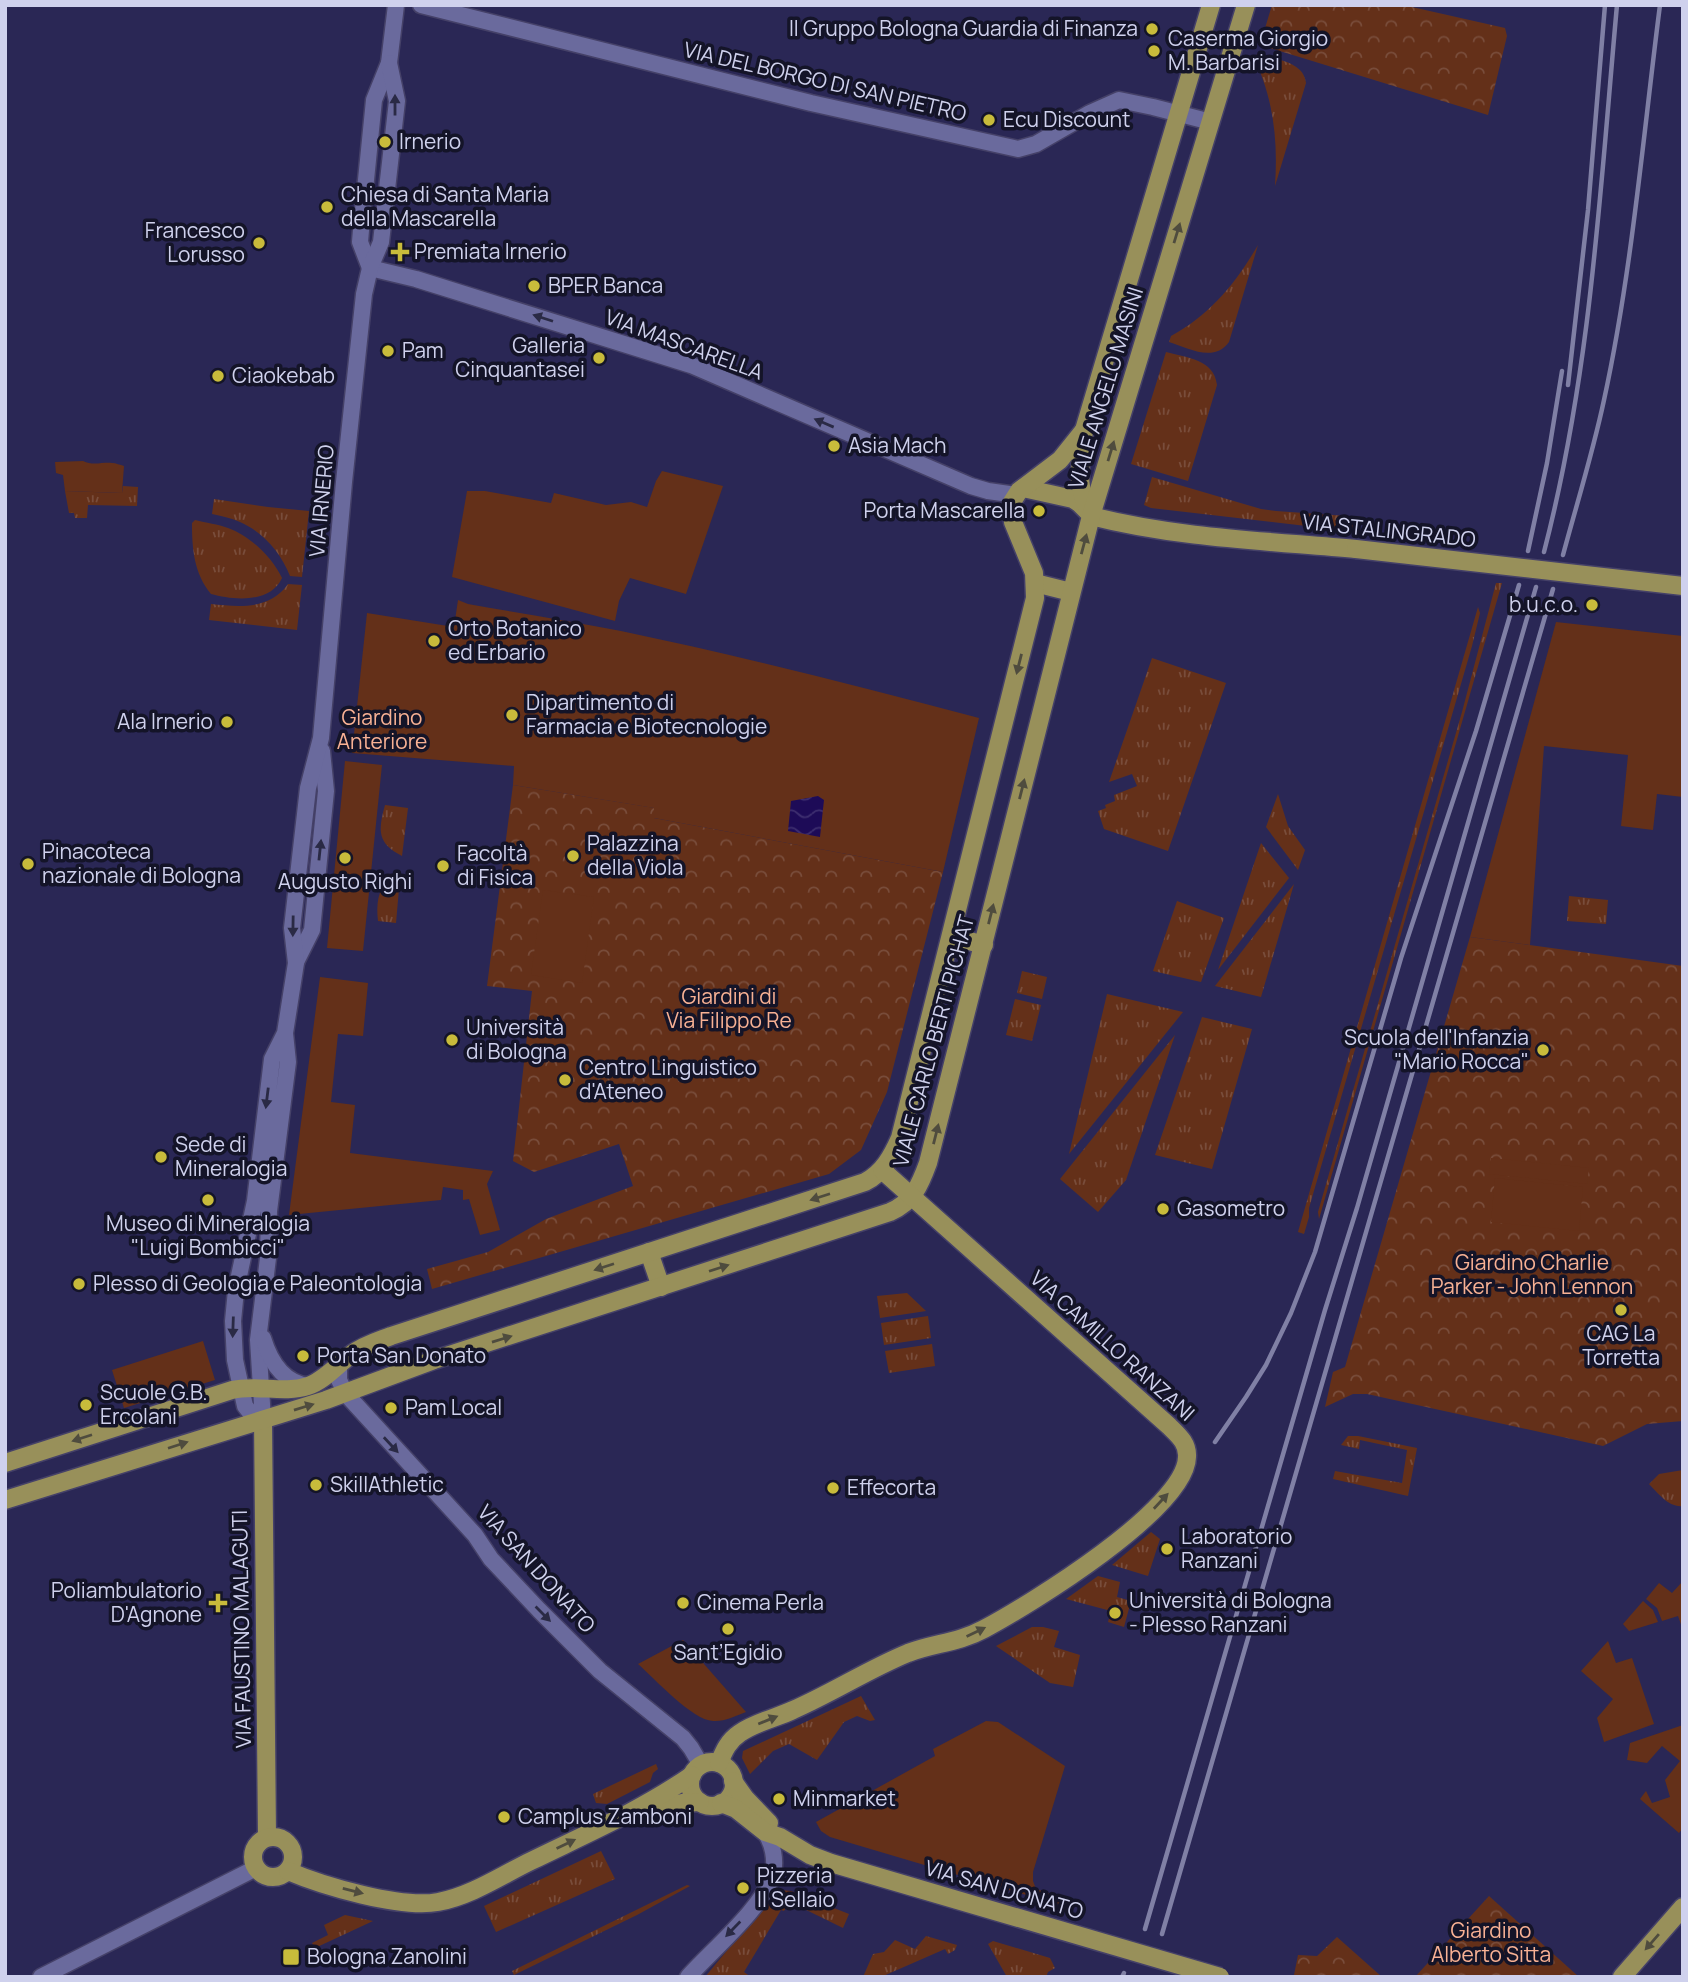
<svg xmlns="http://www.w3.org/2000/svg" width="1688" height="1982" viewBox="0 0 1688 1982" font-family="Manrope,sans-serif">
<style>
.grass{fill:url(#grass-tufts)}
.park{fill:url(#park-crowns)}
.garden{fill:#643019}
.water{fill:url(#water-waves)}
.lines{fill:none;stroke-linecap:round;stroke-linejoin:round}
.minor-casing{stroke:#454168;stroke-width:19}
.major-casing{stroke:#454168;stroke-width:21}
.minor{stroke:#6a6a9d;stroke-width:16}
.major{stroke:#98905a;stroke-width:18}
.rail{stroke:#8080a5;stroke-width:4.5}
.major-bridge-casing{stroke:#454168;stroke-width:21;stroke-linecap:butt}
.major-bridge{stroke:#98905a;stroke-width:18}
.oneway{fill:#2a2a45}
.oneway2{fill:#4f4c3e}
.poi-dot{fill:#c8bb3b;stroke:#141428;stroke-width:2.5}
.labels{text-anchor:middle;stroke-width:7;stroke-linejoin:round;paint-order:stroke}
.poi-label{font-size:21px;fill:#cfd1ed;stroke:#141428;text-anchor:start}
.street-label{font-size:21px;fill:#cfd1ed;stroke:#141428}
.park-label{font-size:21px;fill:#f8b194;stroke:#141428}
</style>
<defs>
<pattern id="grass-tufts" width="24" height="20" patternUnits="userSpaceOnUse" patternTransform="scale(1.75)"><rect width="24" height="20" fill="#643019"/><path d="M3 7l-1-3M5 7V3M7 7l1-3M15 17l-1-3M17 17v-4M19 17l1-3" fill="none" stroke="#794d3b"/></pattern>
<pattern id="park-crowns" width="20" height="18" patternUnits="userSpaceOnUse" patternTransform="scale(1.75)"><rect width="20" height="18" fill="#643019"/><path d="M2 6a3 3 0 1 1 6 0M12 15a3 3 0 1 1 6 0" fill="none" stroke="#794d3b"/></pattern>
<pattern id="water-waves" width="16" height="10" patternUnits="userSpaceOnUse" patternTransform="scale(1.75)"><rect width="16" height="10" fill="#1d0b57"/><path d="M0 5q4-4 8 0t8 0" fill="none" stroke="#3d2e6f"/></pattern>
</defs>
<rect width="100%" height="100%" fill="#2a2755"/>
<g class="grass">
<path d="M1257,54C1274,59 1304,61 1306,83L1275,186C1278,142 1274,101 1255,60Z"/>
<path d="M1258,245L1229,342C1214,363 1188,348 1169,342L1171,336C1210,315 1236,283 1258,245Z"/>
<path d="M1166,352C1187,358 1214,359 1217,385L1188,481L1131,464Z"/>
<polygon points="1152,477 1261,509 1276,511 1361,517 1358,532 1151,508 1144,505"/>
<polygon points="123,486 138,487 137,506 88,505 87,518 75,518 74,513 69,513 65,491 122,493"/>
<path d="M214,499L268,507L309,511L302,577L290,576C281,553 263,532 240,522C231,518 221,516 212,514Z"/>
<path d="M195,520C206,523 218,524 228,528C250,536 272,557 282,578C270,604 233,600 211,594C194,573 192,549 192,523Z"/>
<polygon points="1496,583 1502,583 1319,1219 1318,1212 1462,712"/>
<path d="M288,584L302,585L297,630L209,620L211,604C239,607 270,610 288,584Z"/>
<polygon points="1478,607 1480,613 1472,646 1309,1208 1309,1217 1304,1234 1298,1232"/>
<polygon points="1152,658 1226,683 1168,851 1104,829 1098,811 1106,808 1105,805 1115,801 1114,795 1137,786 1132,774 1109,782"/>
<polygon points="1278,794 1288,826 1305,850 1298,870 1266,827"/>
<path d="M385,805L408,808L402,856C377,843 378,831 385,805Z"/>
<polygon points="1261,843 1289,878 1218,970"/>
<path d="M400,877L396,923L378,921C376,903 378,892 388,878Z"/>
<polygon points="1294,884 1261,997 1215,986"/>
<polygon points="1569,896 1608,900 1606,924 1567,921"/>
<polygon points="1177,901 1224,918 1201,982 1153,971"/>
<polygon points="1022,971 1047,977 1042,999 1017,993"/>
<polygon points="1107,994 1183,1012 1069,1154"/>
<polygon points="1015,999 1041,1005 1032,1041 1006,1035"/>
<polygon points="1202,1017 1252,1029 1212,1169 1155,1155"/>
<polygon points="1175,1035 1126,1180 1098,1212 1060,1179"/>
<polygon points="907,1293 926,1311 880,1318 877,1296"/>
<polygon points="928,1316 931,1338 884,1345 881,1323"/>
<polygon points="932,1344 935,1366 889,1373 885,1351"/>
<polygon points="1348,1436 1358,1436 1417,1448 1408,1496 1333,1479 1335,1471 1402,1483 1407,1450 1360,1440 1359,1449 1341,1445"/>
<path d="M1683,1470V1506C1669,1508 1658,1493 1649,1484L1659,1474Z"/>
<polygon points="1151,1532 1160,1539 1148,1576 1112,1565"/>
<polygon points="1098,1576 1120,1582 1117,1597 1131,1601 1124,1627 1108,1622 1111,1611 1066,1599"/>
<polygon points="1032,1627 1043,1627 1059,1631 1054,1647 1080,1655 1073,1687 1050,1683 996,1646"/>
<polygon points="861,1696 875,1720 870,1721 857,1716 844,1722 817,1760 789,1744 773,1751 750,1774 742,1758 743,1751"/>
<polygon points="656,1764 658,1769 653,1773 650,1782 607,1804 596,1803 593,1794"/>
<polygon points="601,1851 615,1879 496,1932 484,1906"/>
<polygon points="687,1885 690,1886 637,1915 514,1975 512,1971"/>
<polygon points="781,1890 791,1891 849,1914 843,1928 790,1902 784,1911 781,1910 744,1972 751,1977 705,1977 772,1896"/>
<polygon points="345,1915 373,1921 315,1948 312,1943 328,1935 324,1925"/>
<polygon points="926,1936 957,1945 955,1950 948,1954 945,1949 881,1977 863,1977 873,1954 884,1952 895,1940 915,1949"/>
<polygon points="993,1941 1050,1958 1055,1968 1048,1972 1046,1977 1007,1977 988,1944"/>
</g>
<g class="park">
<polygon points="1272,5 1403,5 1505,28 1507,36 1488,115 1260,45"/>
<polygon points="513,785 655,808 654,818 943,872 887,1092 861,1150 829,1174 432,1289 427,1269 488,1252 546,1219 633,1186 619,1144 534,1172 513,1161 532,991 487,986"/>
<polygon points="1470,937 1683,966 1683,1421 1647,1424 1603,1446 1367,1394 1353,1394 1325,1407 1333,1372 1345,1367"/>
<polygon points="1489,1896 1579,1977 1415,1977"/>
<polygon points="1337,1937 1382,1977 1294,1975 1298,1955 1317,1956"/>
</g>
<g class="garden">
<path d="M83,461C93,466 102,462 112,463C116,463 120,465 124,466L122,493L65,491L63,475L56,473L55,462Z"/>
<polygon points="662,471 723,486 686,594 630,578 619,601 615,621 452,577 467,491 485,491 551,503 554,493 606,505 631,502 647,507 656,481"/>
<path d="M458,600L468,604C519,613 570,621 621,631C741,656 860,687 979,718L943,872L654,818V808L513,785L514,766L352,753L367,613L454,627Z"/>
<polygon points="1556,622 1683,636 1683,797 1657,794 1653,830 1621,826 1628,755 1544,746 1530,945 1470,937"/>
<polygon points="345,761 382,765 363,951 327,948"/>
<polygon points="543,890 594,897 582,983 531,975"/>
<polygon points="320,977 368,983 363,1036 338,1034 331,1102 355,1105 350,1153 493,1171 487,1184 500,1230 480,1235 469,1199 463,1200 463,1190 443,1187 441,1200 289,1215"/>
<polygon points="1491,1158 1589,1168 1587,1184 1489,1174"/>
<polygon points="1495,1178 1583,1187 1579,1231 1491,1222"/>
<polygon points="203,1341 215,1380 124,1408 112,1370"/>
<polygon points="1683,1581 1683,1630 1678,1616 1662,1621 1657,1608 1646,1599 1659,1583 1672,1593"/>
<polygon points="1643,1601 1653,1610 1658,1622 1629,1631 1623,1624"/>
<path d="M683,1640L746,1712C735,1716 724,1722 713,1721C692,1720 655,1679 638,1664Z"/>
<polygon points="1608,1641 1616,1663 1632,1658 1654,1724 1604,1742 1597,1718 1613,1699 1581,1671"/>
<polygon points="986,1721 998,1722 1065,1766 1033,1872 1033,1881 1036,1889 1075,1902 1073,1909 830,1837 821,1831 816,1822 935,1756 933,1749"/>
<polygon points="1683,1725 1683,1828 1679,1833 1640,1799 1646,1791 1652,1803 1670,1797 1665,1780 1680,1761 1662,1746 1647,1763 1627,1760 1630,1743"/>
</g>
<polygon class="water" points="818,796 824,800 820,837 788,831 791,801"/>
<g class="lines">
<g class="minor-casing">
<g id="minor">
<polyline points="421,5 811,103 1018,149 1036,144 1090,113 1119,100 1153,107 1211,122"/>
<polyline points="370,268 416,279 691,365 971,486 988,491 1016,495"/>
<polyline points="370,268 360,242 361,230 374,100 389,63 396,5"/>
<polyline points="296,962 312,930 326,791 322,751"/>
<polyline points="285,1033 272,1059 255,1201 236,1290 233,1321 235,1360 245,1406 252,1415 263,1420 258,1340 268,1258 269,1211 288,1062 285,1033 296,963 292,928 308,788 321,738 344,482 364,294 370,268 381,242 397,101 389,63"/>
<path d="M263,1338C270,1361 283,1383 309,1386"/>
<polyline points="339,1364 339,1380 346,1394 475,1535 491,1559 539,1610 600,1671 683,1738 691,1748 701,1765"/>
<polyline points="41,1977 256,1868"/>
<path d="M688,1977C711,1951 764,1907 773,1874C776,1860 773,1844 765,1832"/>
</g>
</g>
<g class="major-casing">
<g id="major">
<polyline points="1023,488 1073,499 1079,503 1087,511"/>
<path d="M1091,516C1074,482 1081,466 1084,430L1211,5"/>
<path d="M1091,516C1177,538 1268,541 1356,549"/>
<polyline points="1035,583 1071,592"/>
<polyline points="951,936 984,945"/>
<polyline points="649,1252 661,1287"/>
<polyline points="263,1420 267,1837"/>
<path d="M5,1463L232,1390C257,1384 283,1394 308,1386C324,1381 338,1364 352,1354C364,1345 378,1341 391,1336L865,1182C883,1173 892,1156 900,1138L1035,598L1034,573L1013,522L1012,502L1019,491L1060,460L1084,430"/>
<path d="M5,1500L326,1400L434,1360L890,1212C913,1202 920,1185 928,1163L1091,516L1246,5"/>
<circle cx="712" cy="1784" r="22"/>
<path d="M719,1763C724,1751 728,1741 740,1733C756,1722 776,1718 793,1710C832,1693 869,1669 908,1653C934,1643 958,1643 984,1629C1029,1605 1186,1509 1187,1457C1188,1443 1178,1435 1169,1426L882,1170"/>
<polyline points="733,1781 745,1798 769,1823"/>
<polyline points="721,1803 736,1809 765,1832 780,1837 810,1855 831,1863"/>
<polyline points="645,1810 682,1803 700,1802"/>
<circle cx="273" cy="1857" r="20"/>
<path d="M288,1871C323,1886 401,1909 438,1902C471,1896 502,1875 531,1861C586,1834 642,1810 692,1775"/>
<polyline points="1622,1977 1683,1907"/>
</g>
</g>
<use href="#minor" class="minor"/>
<use href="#major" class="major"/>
<g class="rail">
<polyline points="1568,385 1588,210 1605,5"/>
<polyline points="1528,551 1547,463 1562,371"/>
<path d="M1544,552C1591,371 1600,191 1617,5"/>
<path d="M1563,555C1577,503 1593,452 1604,400C1632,271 1643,137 1660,5"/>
<polyline points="1215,1442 1246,1397 1266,1365 1291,1313 1315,1252 1401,958 1476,731 1519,585"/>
<polyline points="1145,1929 1325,1310 1357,1208 1536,587"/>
<polyline points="1162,1934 1553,589"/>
<polyline points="1122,1977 1124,1973"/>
</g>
<g class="major-bridge-casing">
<g id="major-bridge">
<polyline points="1356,549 1683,586"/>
<polyline points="831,1863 1220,1977"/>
</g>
</g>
<use href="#major-bridge" class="major-bridge"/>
</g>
<defs><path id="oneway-solid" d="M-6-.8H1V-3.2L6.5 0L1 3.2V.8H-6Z" transform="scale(1.75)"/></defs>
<g class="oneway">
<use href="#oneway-solid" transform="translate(395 105) rotate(-90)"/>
<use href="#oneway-solid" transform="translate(543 318) rotate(-162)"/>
<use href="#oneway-solid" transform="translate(824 423) rotate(-157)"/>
<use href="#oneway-solid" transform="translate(320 850) rotate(-84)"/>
<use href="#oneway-solid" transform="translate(293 926) rotate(91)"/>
<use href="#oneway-solid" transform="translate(267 1098) rotate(97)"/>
<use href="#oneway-solid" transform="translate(233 1327) rotate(92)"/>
<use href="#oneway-solid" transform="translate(391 1445) rotate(47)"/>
<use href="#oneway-solid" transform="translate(543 1614) rotate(45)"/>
<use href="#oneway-solid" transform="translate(733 1929) rotate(134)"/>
</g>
<g class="oneway2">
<use href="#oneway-solid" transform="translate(1177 233) rotate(-73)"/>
<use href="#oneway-solid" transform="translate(1111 451) rotate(-73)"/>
<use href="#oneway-solid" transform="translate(1084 544) rotate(-75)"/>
<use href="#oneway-solid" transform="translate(1019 664) rotate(104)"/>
<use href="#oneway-solid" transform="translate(1022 789) rotate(-76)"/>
<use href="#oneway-solid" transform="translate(991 914) rotate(-76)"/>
<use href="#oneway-solid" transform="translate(936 1134) rotate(-76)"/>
<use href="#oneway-solid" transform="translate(820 1197) rotate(162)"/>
<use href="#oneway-solid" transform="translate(604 1267) rotate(162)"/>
<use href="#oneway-solid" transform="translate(719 1268) rotate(-18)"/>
<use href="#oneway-solid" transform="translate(502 1339) rotate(-17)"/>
<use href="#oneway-solid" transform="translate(304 1407) rotate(-17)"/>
<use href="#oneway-solid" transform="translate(82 1438) rotate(162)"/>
<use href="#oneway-solid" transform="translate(178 1445) rotate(-18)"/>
<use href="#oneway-solid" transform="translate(1161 1501) rotate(-47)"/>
<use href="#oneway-solid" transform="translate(976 1632) rotate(-26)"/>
<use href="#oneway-solid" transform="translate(768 1720) rotate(-22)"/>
<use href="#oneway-solid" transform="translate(566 1844) rotate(-26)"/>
<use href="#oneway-solid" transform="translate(353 1891) rotate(14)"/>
<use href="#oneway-solid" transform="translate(1652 1942) rotate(131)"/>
</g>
<g class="poi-dot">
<circle cx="1152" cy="29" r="7"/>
<circle cx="1154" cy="51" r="7"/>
<circle cx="989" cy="120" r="7"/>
<circle cx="385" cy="142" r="7"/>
<circle cx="327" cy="207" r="7"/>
<circle cx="259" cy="243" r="7"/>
<path d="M396.5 241.5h7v7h7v7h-7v7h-7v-7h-7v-7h7z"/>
<circle cx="534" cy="286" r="7"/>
<circle cx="388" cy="351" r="7"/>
<circle cx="599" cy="358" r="7"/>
<circle cx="218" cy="376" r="7"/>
<circle cx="834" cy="446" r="7"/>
<circle cx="1039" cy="511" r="7"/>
<circle cx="1592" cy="605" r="7"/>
<circle cx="434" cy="641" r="7"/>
<circle cx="512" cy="715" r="7"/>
<circle cx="227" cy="722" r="7"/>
<circle cx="573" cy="856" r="7"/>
<circle cx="345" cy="858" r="7"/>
<circle cx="28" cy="864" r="7"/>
<circle cx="443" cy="866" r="7"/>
<circle cx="452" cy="1040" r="7"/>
<circle cx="1543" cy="1050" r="7"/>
<circle cx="565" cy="1080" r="7"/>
<circle cx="161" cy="1157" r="7"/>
<circle cx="208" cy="1200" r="7"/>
<circle cx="1163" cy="1209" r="7"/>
<circle cx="79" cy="1284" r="7"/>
<circle cx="1621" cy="1310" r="7"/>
<circle cx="303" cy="1356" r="7"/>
<circle cx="86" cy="1405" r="7"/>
<circle cx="391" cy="1408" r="7"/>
<circle cx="316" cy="1485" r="7"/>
<circle cx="833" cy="1488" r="7"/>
<circle cx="1167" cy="1549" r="7"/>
<path d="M214.5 1592.5h7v7h7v7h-7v7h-7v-7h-7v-7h7z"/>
<circle cx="683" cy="1603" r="7"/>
<circle cx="1115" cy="1613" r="7"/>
<circle cx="728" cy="1629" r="7"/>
<circle cx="779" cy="1799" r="7"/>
<circle cx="504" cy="1817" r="7"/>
<circle cx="743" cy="1888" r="7"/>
<rect x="282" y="1948" width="18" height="18" rx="3.5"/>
</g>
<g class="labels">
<g class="poi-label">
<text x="1138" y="36" text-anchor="end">II Gruppo Bologna Guardia di Finanza</text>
<text x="1168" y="46">Caserma Giorgio<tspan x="1168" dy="24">M. Barbarisi</tspan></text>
<text x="1003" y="127">Ecu Discount</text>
<text x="399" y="149">Irnerio</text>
<text x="341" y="202">Chiesa di Santa Maria<tspan x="341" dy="24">della Mascarella</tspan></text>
<text x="245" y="238" text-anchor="end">Francesco<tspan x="245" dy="24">Lorusso</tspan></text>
<text x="414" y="259">Premiata Irnerio</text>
<text x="548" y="293">BPER Banca</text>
<text x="585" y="353" text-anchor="end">Galleria<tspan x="585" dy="24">Cinquantasei</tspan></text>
<text x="402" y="358">Pam</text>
<text x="232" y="383">Ciaokebab</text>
<text x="848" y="453">Asia Mach</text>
<text x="1025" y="518" text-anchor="end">Porta Mascarella</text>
<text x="1578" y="612" text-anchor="end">b.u.c.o.</text>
<text x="448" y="636">Orto Botanico<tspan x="448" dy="24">ed Erbario</tspan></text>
<text x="526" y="710">Dipartimento di<tspan x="526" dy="24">Farmacia e Biotecnologie</tspan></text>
<text x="213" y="729" text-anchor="end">Ala Irnerio</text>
<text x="587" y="851">Palazzina<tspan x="587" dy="24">della Viola</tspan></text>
<text x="42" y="859">Pinacoteca<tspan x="42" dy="24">nazionale di Bologna</tspan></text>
<text x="457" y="861">Facoltà<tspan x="457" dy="24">di Fisica</tspan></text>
<text x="345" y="889" text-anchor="middle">Augusto Righi</text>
<text x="466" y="1035">Università<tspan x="466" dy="24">di Bologna</tspan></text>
<text x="1529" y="1045" text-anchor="end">Scuola dell'Infanzia<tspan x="1529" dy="24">"Mario Rocca"</tspan></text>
<text x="579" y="1075">Centro Linguistico<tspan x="579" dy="24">d'Ateneo</tspan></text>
<text x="175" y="1152">Sede di<tspan x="175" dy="24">Mineralogia</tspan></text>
<text x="1177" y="1216">Gasometro</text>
<text x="208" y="1231" text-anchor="middle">Museo di Mineralogia<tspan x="208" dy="24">"Luigi Bombicci"</tspan></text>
<text x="93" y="1291">Plesso di Geologia e Paleontologia</text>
<text x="1621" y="1341" text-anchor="middle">CAG La<tspan x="1621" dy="24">Torretta</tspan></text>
<text x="317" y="1363">Porta San Donato</text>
<text x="100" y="1400">Scuole G.B.<tspan x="100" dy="24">Ercolani</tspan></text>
<text x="405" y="1415">Pam Local</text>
<text x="330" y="1492">SkillAthletic</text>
<text x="847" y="1495">Effecorta</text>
<text x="1181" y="1544">Laboratorio<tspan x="1181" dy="24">Ranzani</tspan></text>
<text x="202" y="1598" text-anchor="end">Poliambulatorio<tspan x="202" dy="24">D'Agnone</tspan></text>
<text x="1129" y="1608">Università di Bologna<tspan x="1129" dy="24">- Plesso Ranzani</tspan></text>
<text x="697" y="1610">Cinema Perla</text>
<text x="728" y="1660" text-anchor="middle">Sant’Egidio</text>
<text x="793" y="1806">Minmarket</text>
<text x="518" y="1824">Camplus Zamboni</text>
<text x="757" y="1883">Pizzeria<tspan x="757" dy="24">Il Sellaio</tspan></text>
<text x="307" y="1964">Bologna Zanolini</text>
</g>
<g class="street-label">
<text transform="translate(825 82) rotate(13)" y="7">VIA DEL BORGO DI SAN PIETRO</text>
<text transform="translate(684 345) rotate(20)" y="7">VIA MASCARELLA</text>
<text transform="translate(1106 388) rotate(-73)" y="7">VIALE ANGELO MASINI</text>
<text transform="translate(322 501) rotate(-85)" y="7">VIA IRNERIO</text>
<text transform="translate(1389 531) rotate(6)" y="7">VIA STALINGRADO</text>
<text transform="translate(934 1041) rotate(-75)" y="7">VIALE CARLO BERTI PICHAT</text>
<text transform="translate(1112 1346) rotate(42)" y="7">VIA CAMILLO RANZANI</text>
<text transform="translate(536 1569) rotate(48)" y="7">VIA SAN DONATO</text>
<text transform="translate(242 1629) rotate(-91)" y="7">VIA FAUSTINO MALAGUTI</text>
<text transform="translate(1004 1890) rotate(16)" y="7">VIA SAN DONATO</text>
</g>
<g class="park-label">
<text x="382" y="725">Giardino<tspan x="382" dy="24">Anteriore</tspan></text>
<text x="729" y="1004">Giardini di<tspan x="729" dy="24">Via Filippo Re</tspan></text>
<text x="1532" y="1270">Giardino Charlie<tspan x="1532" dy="24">Parker - John Lennon</tspan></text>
<text x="1491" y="1938">Giardino<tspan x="1491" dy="24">Alberto Sitta</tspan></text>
</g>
</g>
<rect width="1688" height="1982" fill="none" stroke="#cfd1ed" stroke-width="14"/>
</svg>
